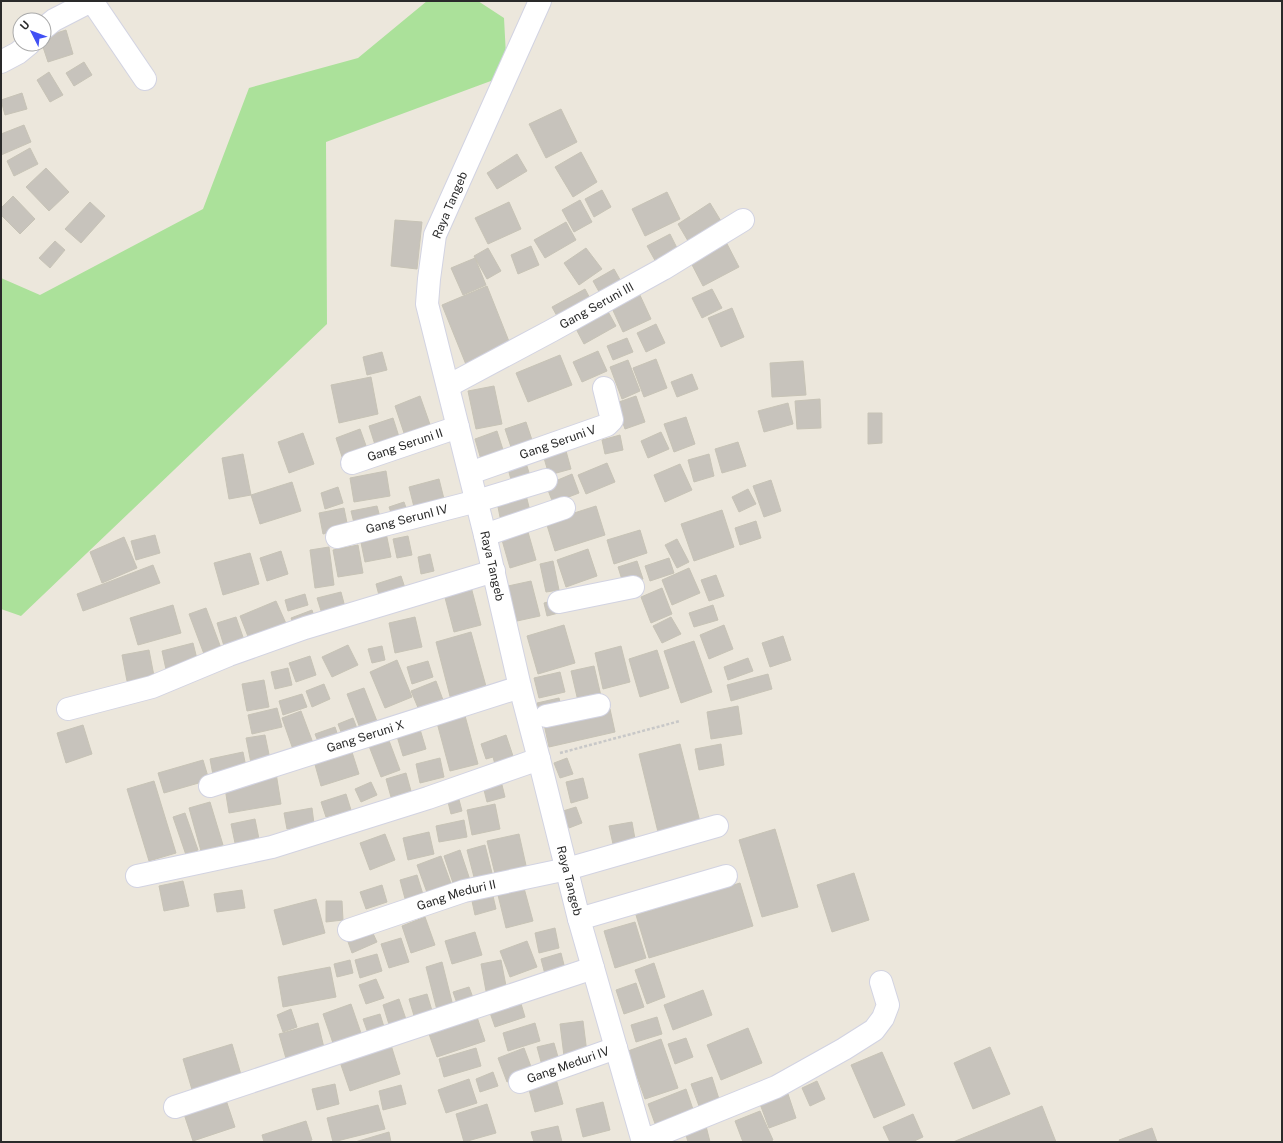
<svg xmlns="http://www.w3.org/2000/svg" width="1283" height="1143" viewBox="0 0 1283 1143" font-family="'Public Sans',sans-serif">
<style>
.green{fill:#abe19a}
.building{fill:#c7c3bc;stroke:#c7c3b6}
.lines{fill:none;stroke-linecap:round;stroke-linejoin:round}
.minor-casing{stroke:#d2d3e2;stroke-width:24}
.path{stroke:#c8c8c8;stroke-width:2.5;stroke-dasharray:3 2;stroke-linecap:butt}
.minor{stroke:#fff;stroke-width:22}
.labels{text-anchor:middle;stroke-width:3;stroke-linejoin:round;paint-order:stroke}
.street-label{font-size:12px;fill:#2a2a2a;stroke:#fff}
</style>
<rect width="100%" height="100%" fill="#ece7dc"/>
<polygon class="green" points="427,1 478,1 504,18 507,75 326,142 327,324 21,616 1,609 1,278 40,295 203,209 249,88 358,58"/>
<g class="building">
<polygon points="66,30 73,54 48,62 42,44 44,44 44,37"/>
<polygon points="84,62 92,75 74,86 66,73"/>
<polygon points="49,72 63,95 50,102 37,80"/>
<polygon points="22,93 27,109 5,115 1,100"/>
<polygon points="561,109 577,142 546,158 529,124"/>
<polygon points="24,125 31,142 1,155 1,134"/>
<polygon points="30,148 38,164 14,176 7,161"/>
<polygon points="581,152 597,182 573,197 555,167"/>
<polygon points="517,154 527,171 497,189 487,173"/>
<polygon points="46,168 69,192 49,211 26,187"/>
<polygon points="602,190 611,207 594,217 585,199"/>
<polygon points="667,192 680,219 645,236 632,209"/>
<polygon points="13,196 35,219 20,234 1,215 1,208"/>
<polygon points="580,200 592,222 574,232 562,210"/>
<polygon points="90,202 105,216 81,243 65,229"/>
<polygon points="509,202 521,229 488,244 475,218"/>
<polygon points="710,203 724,226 691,246 678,224"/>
<polygon points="395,220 422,222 417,269 391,266"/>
<polygon points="566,222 576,240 545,258 534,240"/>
<polygon points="670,234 679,252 657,264 647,246"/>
<polygon points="724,238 739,267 703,286 688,257"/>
<polygon points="55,241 65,250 50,268 39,258"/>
<polygon points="531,246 539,265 518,274 511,255"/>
<polygon points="488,248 501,271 487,279 474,256"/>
<polygon points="586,248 602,269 579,285 564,263"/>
<polygon points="475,258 486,285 463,295 451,268"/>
<polygon points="614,269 623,285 602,297 593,281"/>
<polygon points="487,286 512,349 467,367 442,305"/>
<polygon points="585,289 594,306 562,325 552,307"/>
<polygon points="712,289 722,308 702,318 692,298"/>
<polygon points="638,291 651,319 623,332 610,304"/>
<polygon points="606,308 616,326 584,344 574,325"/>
<polygon points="732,308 744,337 721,347 708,318"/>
<polygon points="656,324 665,343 646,352 637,333"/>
<polygon points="627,338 633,352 613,360 607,346"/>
<polygon points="598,351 607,371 582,382 573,362"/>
<polygon points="382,352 387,370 367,375 363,357"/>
<polygon points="560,355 572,385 528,402 516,373"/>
<polygon points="656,359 667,388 644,397 633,368"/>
<polygon points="628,360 640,391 622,399 610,367"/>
<polygon points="803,361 806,395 772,397 770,363"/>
<polygon points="692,374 698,389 677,397 671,382"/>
<polygon points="371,377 378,414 339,423 331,385"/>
<polygon points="494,386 502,424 476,429 468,391"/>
<polygon points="420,396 433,433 407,442 395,406"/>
<polygon points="636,396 645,422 625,429 616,403"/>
<polygon points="820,399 821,428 797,429 795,401"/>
<polygon points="788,403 793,424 764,432 758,411"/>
<polygon points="868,413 882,413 882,443 868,444"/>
<polygon points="686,417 695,444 674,452 664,424"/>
<polygon points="393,418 401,443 377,451 369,426"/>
<polygon points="526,422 532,440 511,447 505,429"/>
<polygon points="360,429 369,454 344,463 336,438"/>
<polygon points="497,431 505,456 482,463 475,439"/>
<polygon points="661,432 669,449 648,458 641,441"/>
<polygon points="303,433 314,464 289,473 278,442"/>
<polygon points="620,435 623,450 605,454 602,440"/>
<polygon points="738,442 746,466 722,473 715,449"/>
<polygon points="566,451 571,469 549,475 544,458"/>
<polygon points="243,454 251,495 229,499 222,458"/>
<polygon points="709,454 714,476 694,482 688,460"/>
<polygon points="525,460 532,482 513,487 507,465"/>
<polygon points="607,463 615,482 586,494 578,475"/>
<polygon points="680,464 692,490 665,502 654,475"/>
<polygon points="386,471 390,496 354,502 350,478"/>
<polygon points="572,474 579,493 553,503 546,485"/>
<polygon points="439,479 446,507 416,515 409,487"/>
<polygon points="771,480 781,511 764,517 753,486"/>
<polygon points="292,482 301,511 260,524 251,495"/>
<polygon points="338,487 343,503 325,509 321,493"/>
<polygon points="748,489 756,504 739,512 732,497"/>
<polygon points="525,491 531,515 501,522 496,497"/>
<polygon points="404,502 409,516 394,521 389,507"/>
<polygon points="377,506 381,521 355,527 351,511"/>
<polygon points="596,506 605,535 555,551 546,522"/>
<polygon points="344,508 348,528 323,534 319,513"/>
<polygon points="722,510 734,547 694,561 681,524"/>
<polygon points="756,521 761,538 740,545 735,528"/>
<polygon points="526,525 536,560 510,568 500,533"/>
<polygon points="385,528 391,557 365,562 359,533"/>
<polygon points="640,530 647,553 614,564 607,540"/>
<polygon points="155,535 160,553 136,560 131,541"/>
<polygon points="408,536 412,555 397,558 393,539"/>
<polygon points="124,537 137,568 102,583 90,552"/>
<polygon points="677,539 689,562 677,568 665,545"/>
<polygon points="358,545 363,573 338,577 333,550"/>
<polygon points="329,547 334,585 315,588 310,550"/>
<polygon points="588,549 597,576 566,587 557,560"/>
<polygon points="281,551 288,574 267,581 260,558"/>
<polygon points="250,553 259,584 223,595 214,563"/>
<polygon points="430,554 434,571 421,574 418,557"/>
<polygon points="669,558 674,573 650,581 645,566"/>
<polygon points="553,561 559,590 546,592 540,564"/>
<polygon points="637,561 643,579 624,586 618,567"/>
<polygon points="153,565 160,583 83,611 77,594"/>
<polygon points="689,568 700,593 672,605 662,580"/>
<polygon points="716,575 724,596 709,601 701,580"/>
<polygon points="401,576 406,591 380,599 376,584"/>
<polygon points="531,581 540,616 517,621 508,586"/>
<polygon points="470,583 481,625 454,632 443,590"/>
<polygon points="662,588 672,614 651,623 641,597"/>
<polygon points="341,592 346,611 323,617 317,598"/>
<polygon points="305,594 308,605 288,611 285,600"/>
<polygon points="563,598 566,611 547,616 544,603"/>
<polygon points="276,601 288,628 251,644 240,616"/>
<polygon points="173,605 181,633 138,645 130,618"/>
<polygon points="713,605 718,620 694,627 689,613"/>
<polygon points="206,608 221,648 204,654 189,614"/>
<polygon points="312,610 316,623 296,630 291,618"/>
<polygon points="236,617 244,640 224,646 217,623"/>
<polygon points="415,617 422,647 395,653 389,623"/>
<polygon points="671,617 681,634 662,643 653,626"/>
<polygon points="564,625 575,663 538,674 527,636"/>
<polygon points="724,625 733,649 709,659 700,635"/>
<polygon points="471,632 487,690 451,700 436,642"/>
<polygon points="783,636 791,660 770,667 762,643"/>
<polygon points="694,641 712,692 681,703 664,651"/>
<polygon points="193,643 199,667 167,674 162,651"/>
<polygon points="348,645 358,665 332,677 322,657"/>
<polygon points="382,646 385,660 372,663 368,649"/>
<polygon points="621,646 630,682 603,689 595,653"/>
<polygon points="149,650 154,676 127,681 122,655"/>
<polygon points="657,650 669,688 640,697 629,659"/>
<polygon points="310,656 316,675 296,682 289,663"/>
<polygon points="748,658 753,671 728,680 724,667"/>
<polygon points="397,660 412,697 385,708 370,672"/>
<polygon points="428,661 433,677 412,684 407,667"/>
<polygon points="594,666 601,696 578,701 571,671"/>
<polygon points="288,668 292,685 275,689 271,672"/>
<polygon points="560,672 565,692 539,698 534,678"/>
<polygon points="768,674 772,689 731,701 727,685"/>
<polygon points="264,680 269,707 247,711 242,684"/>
<polygon points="436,681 443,700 419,710 411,691"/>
<polygon points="324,684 330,699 312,707 306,691"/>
<polygon points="364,688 380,729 363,736 347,694"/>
<polygon points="302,694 307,707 283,715 279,701"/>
<polygon points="559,698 563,714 541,719 537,703"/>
<polygon points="738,706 742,734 711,739 707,712"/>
<polygon points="277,708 282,727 252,734 248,715"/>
<polygon points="610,709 615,732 549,747 544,724"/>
<polygon points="301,711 316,751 296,758 282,718"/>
<polygon points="464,712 478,764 450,771 436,719"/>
<polygon points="353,718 358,731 343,737 338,724"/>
<polygon points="83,725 92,754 66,763 57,733"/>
<polygon points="419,726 426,749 403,756 396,733"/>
<polygon points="335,727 340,742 321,749 315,734"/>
<polygon points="265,735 271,764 252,768 246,738"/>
<polygon points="506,735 515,762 496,768 493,757 486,759 481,744"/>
<polygon points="388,738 400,770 381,777 369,746"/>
<polygon points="680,744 700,822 658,832 639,754"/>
<polygon points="721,744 724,765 699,770 695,749"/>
<polygon points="351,749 359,774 321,786 314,761"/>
<polygon points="243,752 247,772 214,780 210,759"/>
<polygon points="440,758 444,777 420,783 416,764"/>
<polygon points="567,758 573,774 560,778 554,763"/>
<polygon points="203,760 209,780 164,793 158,773"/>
<polygon points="276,773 281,804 229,813 224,782"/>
<polygon points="406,773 411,791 391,797 386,779"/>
<polygon points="583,778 588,798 571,803 566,782"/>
<polygon points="154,781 176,853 149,861 127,789"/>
<polygon points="501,781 505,797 487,802 483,786"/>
<polygon points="371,782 377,795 361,802 355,789"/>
<polygon points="457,792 462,811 451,814 446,794"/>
<polygon points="346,794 351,810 326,817 321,802"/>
<polygon points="210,802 223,845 201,851 189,808"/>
<polygon points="495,804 500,829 472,835 467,810"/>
<polygon points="576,807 582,823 569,828 563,811"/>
<polygon points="312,808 314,824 287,829 284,813"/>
<polygon points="185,813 198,850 186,855 173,817"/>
<polygon points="255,819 259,839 235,843 231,824"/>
<polygon points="464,820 467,837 439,842 436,826"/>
<polygon points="632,822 635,839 613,844 609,826"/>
<polygon points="775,829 798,907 762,917 739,840"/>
<polygon points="429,832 434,854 408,860 403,838"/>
<polygon points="385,834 395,860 370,870 360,843"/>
<polygon points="519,834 527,870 496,878 487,841"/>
<polygon points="485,845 493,877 475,881 467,850"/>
<polygon points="460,850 471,883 455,889 444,856"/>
<polygon points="441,856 453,889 429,898 417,865"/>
<polygon points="854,873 869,920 832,932 817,885"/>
<polygon points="417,875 425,901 407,906 400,880"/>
<polygon points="183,881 189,906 164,911 159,886"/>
<polygon points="740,883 753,926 649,958 636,915"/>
<polygon points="382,885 387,902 366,909 360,892"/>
<polygon points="524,888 533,921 506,928 498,895"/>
<polygon points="242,890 245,908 217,912 214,894"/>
<polygon points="493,896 496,909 475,915 472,901"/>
<polygon points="316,899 325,933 283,945 274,910"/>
<polygon points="326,901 342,901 343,920 326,922"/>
<polygon points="425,917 435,945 411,953 402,926"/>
<polygon points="635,922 646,958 615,968 604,931"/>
<polygon points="555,928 559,948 539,953 535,933"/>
<polygon points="371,929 377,942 352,953 347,939"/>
<polygon points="475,932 482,955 452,964 445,941"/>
<polygon points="401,938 409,962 389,968 381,944"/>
<polygon points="527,941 537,967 510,977 500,951"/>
<polygon points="561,953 566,973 546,978 541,959"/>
<polygon points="377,954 382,971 360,978 355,960"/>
<polygon points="350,960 353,973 337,977 334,964"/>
<polygon points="501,960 506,986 486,991 481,964"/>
<polygon points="442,962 454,1010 438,1014 426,967"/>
<polygon points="654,963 665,997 647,1004 635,970"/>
<polygon points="330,967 336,997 283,1007 278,977"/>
<polygon points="376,979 384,998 366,1004 359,985"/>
<polygon points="636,983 644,1007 624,1014 616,990"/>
<polygon points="469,987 475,1003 459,1009 453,992"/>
<polygon points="703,990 712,1015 673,1030 664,1005"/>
<polygon points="427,994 433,1014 415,1019 409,999"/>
<polygon points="519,997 525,1017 495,1027 488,1007"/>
<polygon points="399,999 408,1025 391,1031 383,1005"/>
<polygon points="351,1004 363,1039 335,1049 323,1014"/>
<polygon points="291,1009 297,1027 283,1032 277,1015"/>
<polygon points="380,1014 385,1030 369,1036 363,1019"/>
<polygon points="476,1014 485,1041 437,1057 428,1031"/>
<polygon points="657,1017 662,1034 636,1042 631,1025"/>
<polygon points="583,1021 587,1053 564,1056 560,1024"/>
<polygon points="318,1023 325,1052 287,1062 279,1034"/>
<polygon points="535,1023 540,1041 508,1051 503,1033"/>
<polygon points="748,1028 762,1063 721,1080 707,1045"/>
<polygon points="686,1038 693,1057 675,1064 668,1044"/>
<polygon points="661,1039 678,1088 645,1099 628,1051"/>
<polygon points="554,1043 560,1064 543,1069 537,1047"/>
<polygon points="232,1044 242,1078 193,1093 183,1059"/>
<polygon points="391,1045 400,1074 350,1091 340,1062"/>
<polygon points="990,1047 1010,1094 973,1109 954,1063"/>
<polygon points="476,1048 481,1066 444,1077 439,1059"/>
<polygon points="524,1048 533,1072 507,1082 498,1058"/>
<polygon points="882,1052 905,1105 874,1118 851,1065"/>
<polygon points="493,1072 498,1086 480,1092 476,1079"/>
<polygon points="712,1077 719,1099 699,1106 691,1084"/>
<polygon points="469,1079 477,1103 446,1113 438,1090"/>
<polygon points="556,1079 563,1104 535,1112 528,1086"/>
<polygon points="817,1081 825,1099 810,1106 802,1088"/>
<polygon points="335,1084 339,1104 317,1110 312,1089"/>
<polygon points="401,1085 406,1104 383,1110 379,1091"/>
<polygon points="686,1089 696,1118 658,1132 648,1104"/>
<polygon points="788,1094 796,1118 769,1128 760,1104"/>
<polygon points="225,1097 235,1127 193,1141 183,1111"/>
<polygon points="603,1102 610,1130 583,1137 576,1109"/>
<polygon points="487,1104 496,1133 464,1142 456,1114"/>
<polygon points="378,1105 385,1129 333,1142 327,1118"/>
<polygon points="1042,1106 1056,1142 953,1142"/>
<polygon points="760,1111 773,1140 769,1142 743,1142 735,1121"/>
<polygon points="913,1114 923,1137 912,1142 890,1142 883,1127"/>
<polygon points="306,1121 312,1140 307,1142 264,1142 262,1135"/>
<polygon points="705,1122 710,1142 688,1142 684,1128"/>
<polygon points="558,1126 562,1142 534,1142 531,1132"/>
<polygon points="1152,1128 1157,1142 1120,1142 1119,1140"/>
<polygon points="389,1132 391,1142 355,1142"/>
</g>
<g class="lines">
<g class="minor-casing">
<g id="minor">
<polyline points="92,1 145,79"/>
<path id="s1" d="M540,1L435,235L429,279L427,304L485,535L520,687L539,759L579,919L643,1142"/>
<polyline points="44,28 54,20 91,1"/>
<polyline points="1,62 18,53 29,44"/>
<path id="s2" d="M448,386L551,331L663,269L743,220"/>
<path id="s3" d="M352,463L458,427"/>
<path id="s4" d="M470,473L607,425L612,420L604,388"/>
<polyline points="485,535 564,508"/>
<path id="s5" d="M337,537L477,501L546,480"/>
<polyline points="559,602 633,587"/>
<polyline points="68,709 152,687 229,655 305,628 494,571"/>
<polyline points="546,716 599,705"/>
<path id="s6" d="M210,786L520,687"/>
<polyline points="137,876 272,847 428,798 539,759"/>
<polyline points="579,919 726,876"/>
<path id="s7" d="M349,930L464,891L567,869L717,826"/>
<path id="s8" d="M520,1082L616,1048"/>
<polyline points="175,1107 593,968"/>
<polyline points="643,1141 776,1087 844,1049 874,1030 883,1018 888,1005 881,982"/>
</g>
</g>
<polyline class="path" points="560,753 680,721"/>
<use href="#minor" class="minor"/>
</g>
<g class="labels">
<g class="street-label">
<text transform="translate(450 205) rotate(-67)" y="4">Raya Tangeb</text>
<text dy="4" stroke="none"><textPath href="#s2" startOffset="169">Gang Seruni III</textPath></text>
<text dy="4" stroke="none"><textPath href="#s4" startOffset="93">Gang Seruni V</textPath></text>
<text dy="4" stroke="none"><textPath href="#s3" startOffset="56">Gang Seruni II</textPath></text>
<text dy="4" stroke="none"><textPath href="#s5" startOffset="72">Gang SerunI IV</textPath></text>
<text dy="4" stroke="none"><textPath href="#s1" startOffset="596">Raya Tangeb</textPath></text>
<text dy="4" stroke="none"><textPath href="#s6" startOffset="163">Gang Seruni X</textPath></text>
<text dy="4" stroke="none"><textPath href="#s1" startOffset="920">Raya Tangeb</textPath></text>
<text dy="4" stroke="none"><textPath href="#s7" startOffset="113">Gang Meduri II</textPath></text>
<text dy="4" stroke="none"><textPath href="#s8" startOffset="51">Gang Meduri IV</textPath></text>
</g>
</g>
<rect width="1283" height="1143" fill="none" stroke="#2a2a2a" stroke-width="4"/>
<g transform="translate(32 32) rotate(312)"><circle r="19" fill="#ffffff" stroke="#aaaaaa"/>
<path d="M0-3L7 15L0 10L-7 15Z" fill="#4150f4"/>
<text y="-6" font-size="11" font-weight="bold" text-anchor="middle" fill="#2a2a2a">U</text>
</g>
</svg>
